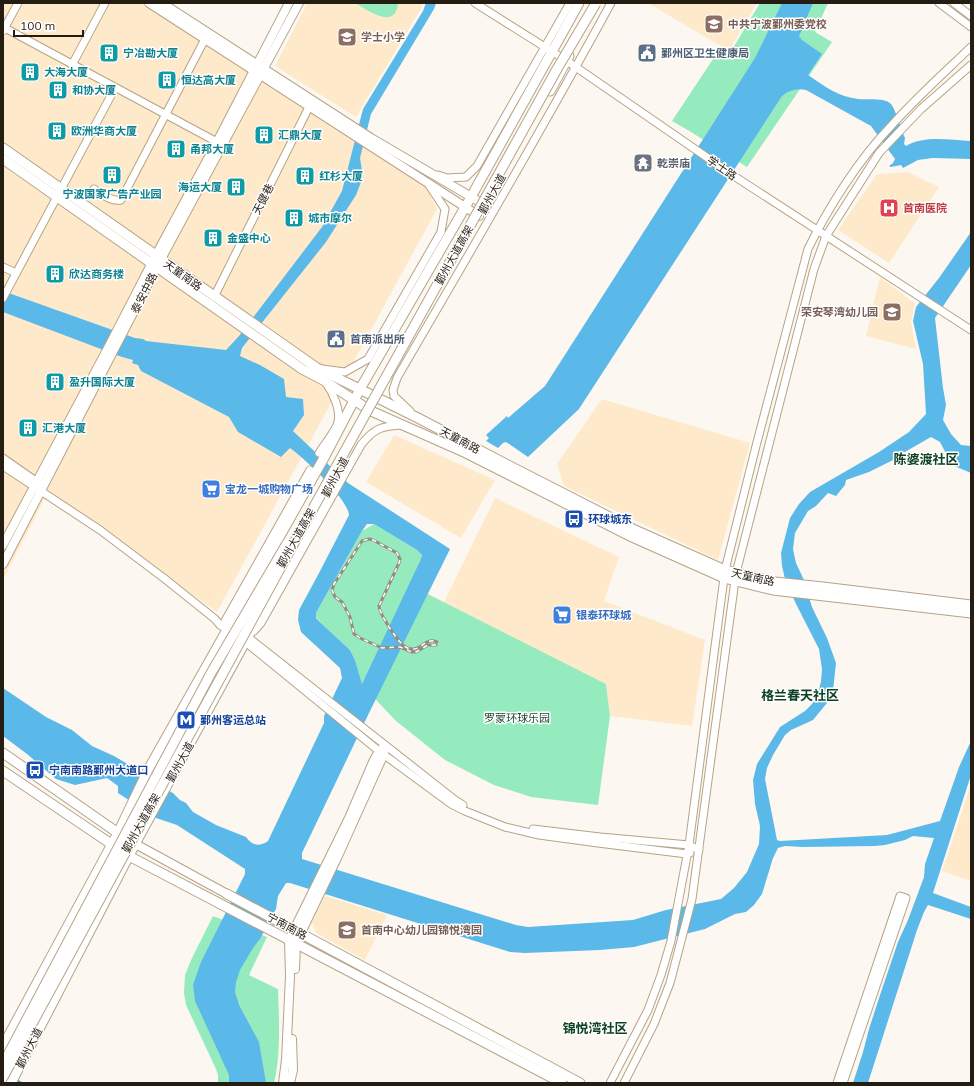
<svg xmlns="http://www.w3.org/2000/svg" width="974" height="1086" viewBox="0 0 974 1086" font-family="Mulish,'Noto Sans SC',sans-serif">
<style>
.built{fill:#feeaca}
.green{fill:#96ebbe}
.water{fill:#5bb9e9;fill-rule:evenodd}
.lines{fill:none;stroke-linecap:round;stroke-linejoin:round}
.canal{stroke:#5bb9e9;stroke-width:5}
.tertiary-casing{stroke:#b6a384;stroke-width:9}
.secondary-casing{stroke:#b6a384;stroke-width:10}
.primary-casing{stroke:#b6a384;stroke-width:11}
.tertiary{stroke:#fff;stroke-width:7}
.secondary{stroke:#fff;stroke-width:8}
.primary{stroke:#fff;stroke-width:9}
.rail-casing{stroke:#938d83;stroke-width:3}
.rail{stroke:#fff;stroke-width:1.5;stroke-dasharray:4.5;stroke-linecap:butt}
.trunk-bridge-casing{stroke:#b6a384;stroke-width:11;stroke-linecap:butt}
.trunk-bridge{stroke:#fff;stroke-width:9}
.labels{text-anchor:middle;stroke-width:3;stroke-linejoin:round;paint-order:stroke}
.education-label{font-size:11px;font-weight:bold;fill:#785e54;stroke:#fff;text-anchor:start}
.culture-label{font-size:11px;font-weight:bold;fill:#0d838f;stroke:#fff;text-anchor:start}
.service-label{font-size:11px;font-weight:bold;fill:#4e5e75;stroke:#fff;text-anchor:start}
.worship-label{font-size:11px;font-weight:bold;fill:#5b616d;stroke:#fff;text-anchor:start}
.street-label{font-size:11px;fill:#251d11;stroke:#fff}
.health-label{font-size:11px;font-weight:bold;fill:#be3a42;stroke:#fff;text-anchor:start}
.shop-label{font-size:11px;font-weight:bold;fill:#366cbe;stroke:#fff;text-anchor:start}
.transit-label{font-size:11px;font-weight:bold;fill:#164399;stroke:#fff;text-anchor:start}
.park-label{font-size:11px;fill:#204834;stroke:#fff}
.quarter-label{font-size:13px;font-weight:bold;fill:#0e4221;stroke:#fff}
</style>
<rect width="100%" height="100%" fill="#fcf8f1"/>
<g class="built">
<polygon points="3,3 144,3 300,106 426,186 437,209 217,612 48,492 3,580"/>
<polygon points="307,3 422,3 422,7 356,117 275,66"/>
<polygon points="648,3 757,3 729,51"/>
<polygon points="908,172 939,187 889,263 838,230 877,174"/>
<polygon points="880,277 915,304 911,321 916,349 866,336"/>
<polygon points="602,399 750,443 718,560 564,486 557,464"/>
<polygon points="394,435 495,480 461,538 366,482"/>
<polygon points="495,498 619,557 604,601 705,640 692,726 610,716 606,684 444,602"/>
<polygon points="971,784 971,881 942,871"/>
<polygon points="326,896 387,915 365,960 316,933 312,922 324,897"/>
</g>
<g class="green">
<path d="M355,3H398C396,31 367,10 355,3Z"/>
<polygon points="760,3 828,3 815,32 832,42 747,167 691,132 672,121 721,47 730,53"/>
<polygon points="374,524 417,550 422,555 420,561 410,585 606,684 610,716 598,805 531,797 494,785 445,760 396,721 362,685 355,660 350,650 322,624 316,617 316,613 362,531"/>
<path d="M213,916L267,937L249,975L278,989C279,1018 281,1055 274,1083H218V1075L216,1069L186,1005L184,993L185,975L192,958Z"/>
</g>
<g class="water">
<path d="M426,3H436L434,9L371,114L360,158L363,177L356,195L326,242L242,348L240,356L260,365L284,379L286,397L303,399L304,415L293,431L348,483L450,549L369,713L302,853V859L516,925L528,927L633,920L666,910L721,899L734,888L747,872L759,844L760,826L755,804L753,780L757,764L780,727L805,711L812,704L818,695L821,681L822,669L819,649L796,604L785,579L782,566L781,553L790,518L799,504L810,492L879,452L909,432L926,414L923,364L913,321L916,307L939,278L971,232V265L935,318L943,388L946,405L943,420L951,434L961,445L971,446V473L952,465L940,442L931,437L903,453L893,460L869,472L846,480L845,485L836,496L828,493L816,506L808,511L795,533L793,549L796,563L803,578L812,607L827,638L836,663L833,691L827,703L813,720L791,730L785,735L773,755L767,768L765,779L777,840L780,841L887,835L940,821L959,767L971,741V775L933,893L971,907V919L928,905L924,912L917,930L868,1083H853L863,1052L869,1029L880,995L898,942L908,920L924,877L925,864L934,838L913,836L905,840L885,845L875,846L803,847L785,846L778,848L773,858L762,894L754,905L746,912L735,914L705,929L634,947L600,950L525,953L510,952L290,883H286L278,896L276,909L260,939L253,948L240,970L236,982L235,992L239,1005L259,1042L266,1083H229V1075L195,1001L193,985L201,962L245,874V869L177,825L156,818L118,793V786L107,778L75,785L56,779L27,754L3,736V688L46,717L72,730L92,746L114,756L136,769L137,774L173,793L180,800L186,803L193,812L216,825L246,837C253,846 259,847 268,841L324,723V716L342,678L340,668L301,632L298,620L299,610L319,573L349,515C348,499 304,458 290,448L281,457L238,432L229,417L141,371L138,365L132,363L133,360L122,357L3,312V291L135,338L143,339L146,341L226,350L239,336L322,227L342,191L363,109L423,11ZM367,524H374L417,550L422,555L420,561L362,684L355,660L350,650L322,624L316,618V613L362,531Z"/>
<path d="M782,3H813L799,36L802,40L822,54L808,75C824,86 839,97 858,99C867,100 885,97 891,104C896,110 901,130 905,138L904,144L906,146C925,135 950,140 971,141V159L933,158L918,160L903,168L901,165L891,167L889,166L893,163L895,159L871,126L806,90C797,88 789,90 782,96L579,409L528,457L506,442L503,443L498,448L486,441L489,438L486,435L507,416L508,418L545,386L755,58Z"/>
</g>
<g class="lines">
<polyline class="canal" points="3,1075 19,1083"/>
<g class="tertiary-casing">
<g id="tertiary">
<polyline points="475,3 567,61 734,176 971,330"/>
<polyline points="939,3 971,27"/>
<polyline points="954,3 971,16"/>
<polyline points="3,27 217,142"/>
<polyline points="3,31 18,3"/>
<polyline points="72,65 105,3"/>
<polyline points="438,175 447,178 466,177 477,166 570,3"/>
<path d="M94,189C102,194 111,202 121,200L205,39"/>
<polyline points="3,267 16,273"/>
<polyline points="214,297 311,103"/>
<polyline points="3,298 115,88"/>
<polyline points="322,369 345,372 368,359 441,232 445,209 429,185"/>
<path d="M410,411L394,396L393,390L397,378C469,254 542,130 611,3"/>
<path d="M319,453C324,445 336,430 338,422C341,410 333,393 326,383"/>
<polyline points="3,458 40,484"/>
<polyline points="3,466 100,530 165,579 215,619 220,625 231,632"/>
<polyline points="225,621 310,470"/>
<path d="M254,631L261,623L361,445C374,428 382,426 403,425"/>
<polyline points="244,634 455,800 463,805"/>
<polyline points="243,640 379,751 451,804 465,811 505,827 539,835 598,843 687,854 690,853"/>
<polyline points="533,829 600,837 689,845 699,850"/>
<path d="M610,1083L648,1010L661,975L671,941L689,845L725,570L756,446L808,249C828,208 859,159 891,126C916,98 944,73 971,47"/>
<polyline points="624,1083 654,1024 670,983 692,899 736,573 814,269 826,236 879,153 921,109 971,65"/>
<polyline points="837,1083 900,896 906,898 843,1083"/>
</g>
</g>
<g class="secondary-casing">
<g id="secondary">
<polyline points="149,3 479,216"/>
<polyline points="162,3 371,138 485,205"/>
<polyline points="3,545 108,348 156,255 217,142 289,3"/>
<polyline points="3,564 161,259 299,3"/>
<polyline points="130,841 227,894"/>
<polyline points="295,969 296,943 337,858 378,767 384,754 385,746"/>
<polyline points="283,1083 286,1060 290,976 289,940 349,818 373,762 379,751 385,746"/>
<polyline points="290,1083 293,1070 292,1039"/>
</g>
</g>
<g class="primary-casing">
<g id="primary">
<polyline points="550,91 569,56"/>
<polyline points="3,148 317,368 418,418 506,464 633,529 725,570 775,582 823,587 971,605"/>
<polyline points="3,159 302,369 323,380 371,411 466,453 632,537 724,578 773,590 971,613"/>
<polyline points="3,753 118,833"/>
<polyline points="3,771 129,856 562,1083"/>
<polyline points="227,894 580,1083"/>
<polyline points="3,1046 118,833 148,770 325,456 360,389 471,197 579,3"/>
<polyline points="11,1083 135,844 323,499"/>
</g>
</g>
<use href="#tertiary" class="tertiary"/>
<use href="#secondary" class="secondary"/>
<use href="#primary" class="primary"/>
<g class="rail-casing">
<path id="rail" d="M436,645H428L416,652H412L400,647L382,648L360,638L354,634L350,617L342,602L335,597L332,590L334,584L362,541L369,539L373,540L397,553L400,559L399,563L379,606C379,613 395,637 401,643C403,646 408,649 412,649C422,650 425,637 437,642"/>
</g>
<use href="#rail" class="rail"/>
<g class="trunk-bridge-casing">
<g id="trunk-bridge">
<polyline points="3,1064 211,673 286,545"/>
<polyline points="3,1077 295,541 557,69 596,3"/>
</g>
</g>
<use href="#trunk-bridge" class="trunk-bridge"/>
</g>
<defs>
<g id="university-square" transform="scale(1)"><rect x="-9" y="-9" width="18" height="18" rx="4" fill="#8d6e63" stroke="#fff"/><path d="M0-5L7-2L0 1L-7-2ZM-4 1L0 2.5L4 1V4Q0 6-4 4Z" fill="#fff"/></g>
<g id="school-square" transform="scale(1)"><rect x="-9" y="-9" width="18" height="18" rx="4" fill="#8d6e63" stroke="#fff"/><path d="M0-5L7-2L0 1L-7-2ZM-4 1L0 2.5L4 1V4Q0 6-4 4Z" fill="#fff"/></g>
<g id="building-square" transform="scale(1)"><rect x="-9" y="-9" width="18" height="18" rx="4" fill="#0f9aa8" stroke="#fff"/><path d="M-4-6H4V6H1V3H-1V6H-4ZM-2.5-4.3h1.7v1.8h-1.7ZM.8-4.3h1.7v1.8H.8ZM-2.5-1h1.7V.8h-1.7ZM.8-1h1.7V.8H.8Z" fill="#fff"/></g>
<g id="civic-square" transform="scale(1)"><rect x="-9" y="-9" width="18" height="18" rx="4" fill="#5c6f8a" stroke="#fff"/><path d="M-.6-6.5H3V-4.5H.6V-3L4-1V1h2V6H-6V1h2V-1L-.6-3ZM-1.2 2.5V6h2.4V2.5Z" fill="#fff"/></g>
<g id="temple-square" transform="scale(1)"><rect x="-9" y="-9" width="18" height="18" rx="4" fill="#6b7280" stroke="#fff"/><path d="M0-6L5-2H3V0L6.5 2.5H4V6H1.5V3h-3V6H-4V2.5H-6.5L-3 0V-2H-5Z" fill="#fff"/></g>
<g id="hospital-square" transform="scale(1)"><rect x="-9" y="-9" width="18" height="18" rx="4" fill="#e0444e" stroke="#fff"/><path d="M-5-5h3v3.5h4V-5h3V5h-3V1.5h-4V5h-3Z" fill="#fff"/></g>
<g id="supermarket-square" transform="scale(1)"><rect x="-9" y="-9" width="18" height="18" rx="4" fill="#3f7fe0" stroke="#fff"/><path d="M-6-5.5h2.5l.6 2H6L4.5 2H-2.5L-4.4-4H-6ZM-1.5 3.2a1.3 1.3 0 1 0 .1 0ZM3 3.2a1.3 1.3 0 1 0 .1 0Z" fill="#fff"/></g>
<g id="bus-square" transform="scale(1)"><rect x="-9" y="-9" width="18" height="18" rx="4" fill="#1a4fb4" stroke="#fff"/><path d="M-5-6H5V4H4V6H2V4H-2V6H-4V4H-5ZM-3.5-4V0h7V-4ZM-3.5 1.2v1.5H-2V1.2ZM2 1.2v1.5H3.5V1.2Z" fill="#fff"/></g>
<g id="metro-square" transform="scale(1)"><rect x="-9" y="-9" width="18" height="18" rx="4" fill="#1a4fb4" stroke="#fff"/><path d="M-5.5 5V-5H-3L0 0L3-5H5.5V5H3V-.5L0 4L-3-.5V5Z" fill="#fff"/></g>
</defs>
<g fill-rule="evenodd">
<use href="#university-square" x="714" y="24"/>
<use href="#school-square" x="347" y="37"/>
<use href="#building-square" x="109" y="53"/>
<use href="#civic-square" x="647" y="53"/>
<use href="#building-square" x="30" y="72"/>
<use href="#building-square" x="167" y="80"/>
<use href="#building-square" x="58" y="90"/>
<use href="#building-square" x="57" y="131"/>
<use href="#building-square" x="264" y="135"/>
<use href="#building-square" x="176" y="149"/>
<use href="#temple-square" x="643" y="163"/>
<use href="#building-square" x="112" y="175"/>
<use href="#building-square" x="305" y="176"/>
<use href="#building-square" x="236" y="187"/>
<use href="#hospital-square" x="889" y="208"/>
<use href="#building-square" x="294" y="218"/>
<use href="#building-square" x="213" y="238"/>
<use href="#building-square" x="55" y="274"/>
<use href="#school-square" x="892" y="312"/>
<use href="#civic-square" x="336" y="339"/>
<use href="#building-square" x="55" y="382"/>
<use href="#building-square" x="28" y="428"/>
<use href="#supermarket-square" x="211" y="489"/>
<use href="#bus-square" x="574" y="519"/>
<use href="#supermarket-square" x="562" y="615"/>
<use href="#metro-square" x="186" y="720"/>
<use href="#bus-square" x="35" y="770"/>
<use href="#school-square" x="347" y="930"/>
</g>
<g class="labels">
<g class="education-label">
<text x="728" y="28">中共宁波鄞州委党校</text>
<text x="361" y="41">学士小学</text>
<text x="878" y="316" text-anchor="end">荣安琴湾幼儿园</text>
<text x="361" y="934">首南中心幼儿园锦悦湾园</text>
</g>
<g class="culture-label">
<text x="123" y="57">宁冶勘大厦</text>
<text x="44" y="76">大海大厦</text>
<text x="181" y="84">恒达高大厦</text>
<text x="72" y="94">和协大厦</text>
<text x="71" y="135">欧洲华商大厦</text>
<text x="278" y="139">汇鼎大厦</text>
<text x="190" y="153">甬邦大厦</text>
<text x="319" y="180">红杉大厦</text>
<text x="222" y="191" text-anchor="end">海运大厦</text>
<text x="112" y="198" text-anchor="middle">宁波国家广告产业园</text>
<text x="308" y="222">城市摩尔</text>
<text x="227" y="242">金盛中心</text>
<text x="69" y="278">欣达商务楼</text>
<text x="69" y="386">盈升国际大厦</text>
<text x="42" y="432">汇港大厦</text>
</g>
<g class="service-label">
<text x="661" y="57">鄞州区卫生健康局</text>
<text x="350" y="343">首南派出所</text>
</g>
<g class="worship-label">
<text x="657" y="167">乾崇庙</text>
</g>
<g class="street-label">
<text transform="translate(722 168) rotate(34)" y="4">学士路</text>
<text transform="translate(492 194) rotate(-61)" y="4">鄞州大道</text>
<text transform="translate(263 199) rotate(-63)" y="4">天健巷</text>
<text transform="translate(454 255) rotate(-61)" y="4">鄞州大道高架</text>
<text transform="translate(183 275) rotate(36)" y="4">天童南路</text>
<text transform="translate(144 293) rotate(-63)" y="4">泰安中路</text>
<text transform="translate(460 440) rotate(28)" y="4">天童南路</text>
<text transform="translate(335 477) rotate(-62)" y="4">鄞州大道</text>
<text transform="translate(296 538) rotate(-61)" y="4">鄞州大道高架</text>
<text transform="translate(753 577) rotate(13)" y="4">天童南路</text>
<text transform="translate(180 762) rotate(-61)" y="4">鄞州大道</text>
<text transform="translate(141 823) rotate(-61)" y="4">鄞州大道高架</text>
<text transform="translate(287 926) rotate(28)" y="4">宁南南路</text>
<text transform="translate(29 1048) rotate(-63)" y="4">鄞州大道</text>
</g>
<g class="health-label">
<text x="903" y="212">首南医院</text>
</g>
<g class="shop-label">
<text x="225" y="493">宝龙一城购物广场</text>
<text x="576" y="619">银泰环球城</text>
</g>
<g class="transit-label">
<text x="588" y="523">环球城东</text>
<text x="200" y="724">鄞州客运总站</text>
<text x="49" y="774">宁南南路鄞州大道口</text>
</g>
<g class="park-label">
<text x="517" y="722">罗蒙环球乐园</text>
</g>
<g class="quarter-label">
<text x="926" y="464">陈婆渡社区</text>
<text x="800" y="700">格兰春天社区</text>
<text x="595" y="1033">锦悦湾社区</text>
</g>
</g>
<rect width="974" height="1086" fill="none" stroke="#251d11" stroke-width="8"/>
<path d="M14 30v6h69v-6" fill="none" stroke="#251d11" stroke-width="2"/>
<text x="20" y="30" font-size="12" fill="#251d11" stroke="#ffffff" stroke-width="3" paint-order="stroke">100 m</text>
</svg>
